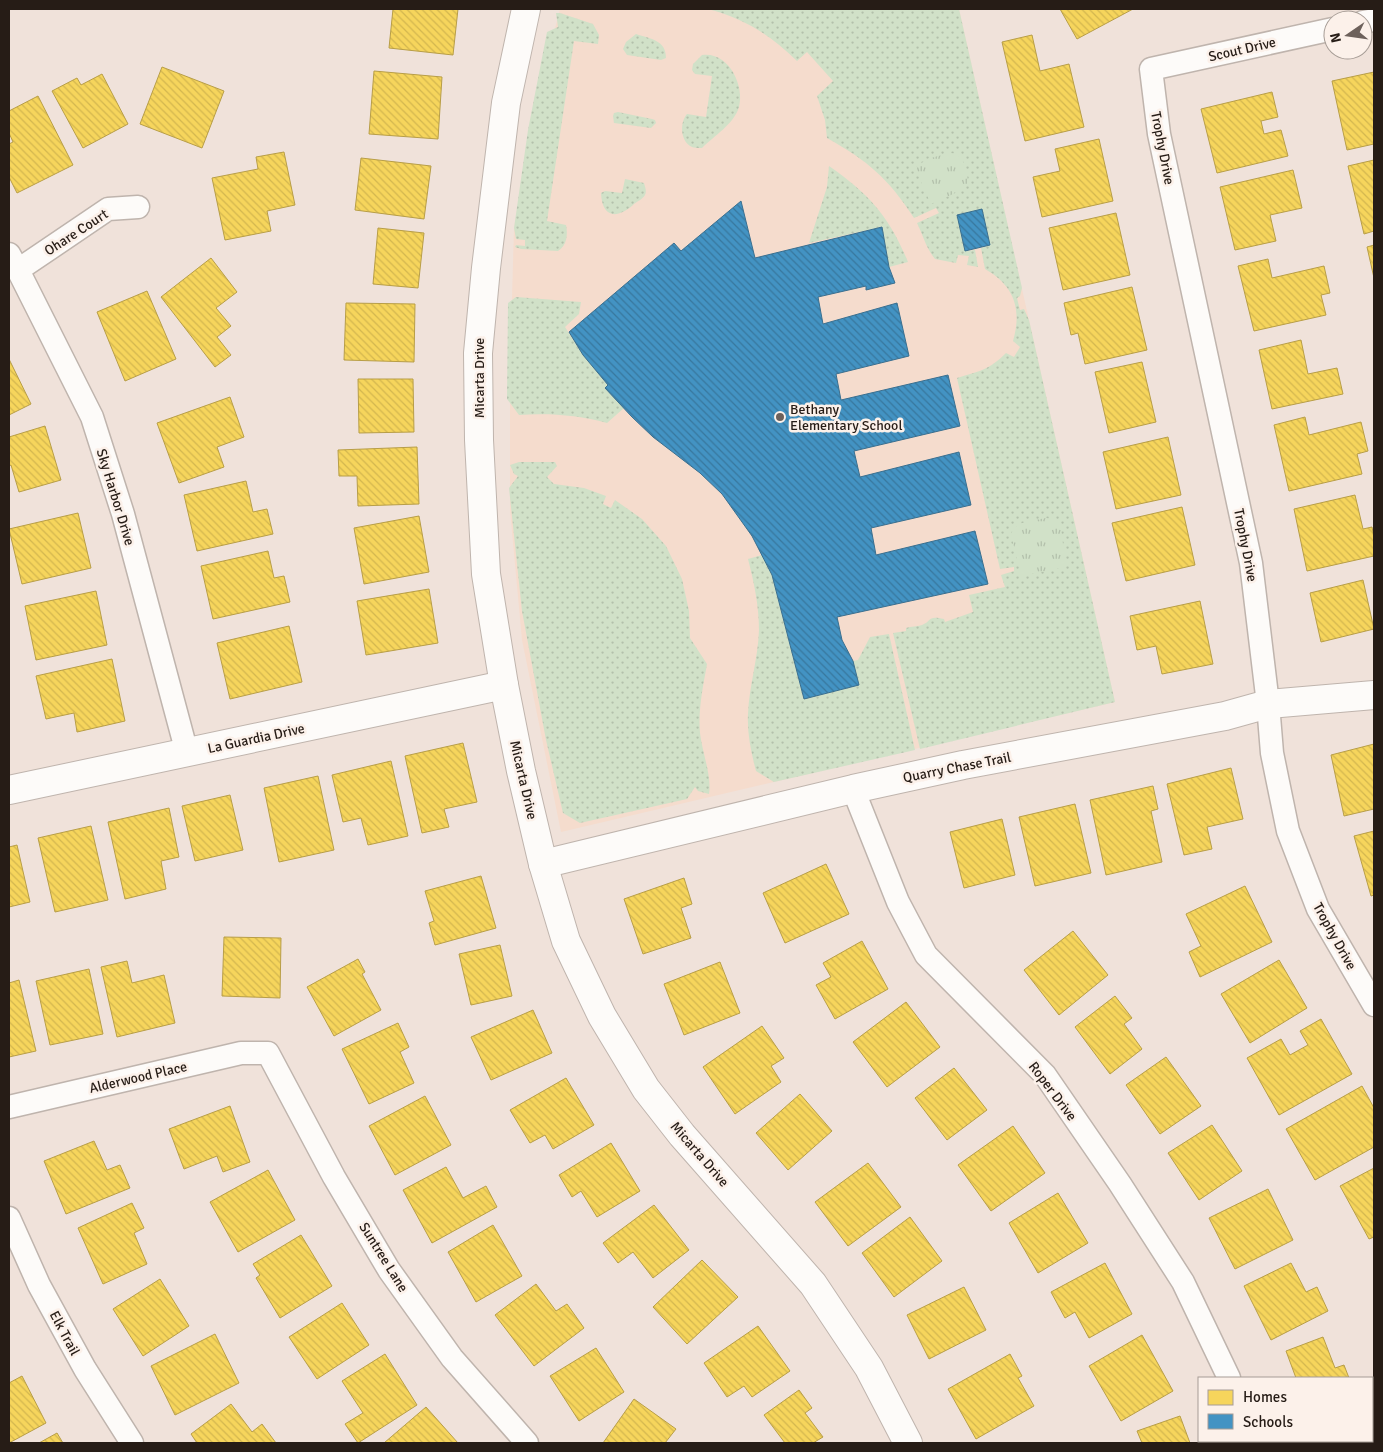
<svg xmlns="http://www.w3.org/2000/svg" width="1383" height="1452" viewBox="0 0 1383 1452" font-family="Signika,sans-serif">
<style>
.built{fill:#f5dccd}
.grass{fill:url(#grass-dots)}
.park{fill:url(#park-tufts)}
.homes{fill:url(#homes-back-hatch);stroke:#b89e47}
.schools{fill:url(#schools-back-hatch);stroke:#3a6f8f}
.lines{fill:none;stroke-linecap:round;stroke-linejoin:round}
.minor-casing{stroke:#bfb4ad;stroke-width:25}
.tertiary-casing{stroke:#bfb4ad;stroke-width:30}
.minor{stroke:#fdfbf9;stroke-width:22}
.tertiary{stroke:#fdfbf9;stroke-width:28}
.poi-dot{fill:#6d615b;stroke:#fcf1ea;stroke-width:2}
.labels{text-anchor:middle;stroke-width:5;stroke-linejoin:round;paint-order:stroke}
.street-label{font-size:14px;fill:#261c16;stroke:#fcf1ea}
.poi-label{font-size:14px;fill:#261c16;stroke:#fcf1ea;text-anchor:start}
</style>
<defs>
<pattern id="grass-dots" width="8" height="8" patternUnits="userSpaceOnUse" patternTransform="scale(1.25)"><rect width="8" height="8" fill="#d1e1c8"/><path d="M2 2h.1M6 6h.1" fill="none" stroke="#b3c0ab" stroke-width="1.8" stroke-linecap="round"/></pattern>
<pattern id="park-tufts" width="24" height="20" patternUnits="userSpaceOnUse" patternTransform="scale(1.25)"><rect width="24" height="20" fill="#d1e1c8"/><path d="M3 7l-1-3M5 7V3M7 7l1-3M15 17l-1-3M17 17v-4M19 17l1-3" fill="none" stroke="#b3c0ab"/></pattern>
<pattern id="homes-back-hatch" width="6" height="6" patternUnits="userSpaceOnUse" patternTransform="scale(1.25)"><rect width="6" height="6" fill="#f6d55c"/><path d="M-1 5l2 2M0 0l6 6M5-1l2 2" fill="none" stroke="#d3b64f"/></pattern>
<pattern id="schools-back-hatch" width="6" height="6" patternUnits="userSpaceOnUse" patternTransform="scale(1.25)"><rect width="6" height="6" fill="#4393c3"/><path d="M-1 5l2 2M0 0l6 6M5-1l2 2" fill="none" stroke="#38779d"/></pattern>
</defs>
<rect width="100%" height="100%" fill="#f0e2da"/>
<polygon class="built" points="560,9 959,9 1115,702 561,832 522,640 510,510 510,368 514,228 538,94"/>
<g class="grass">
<path d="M708,9H959L1022,288L1020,296L1017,298L1020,310L1024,309L1029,320L1115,702L920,749L893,633L906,631V628C911,626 917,627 922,625C932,621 927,615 944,619L945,622L973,612L969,595L1005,587L1001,575L1014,571V567L1000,569L957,378C980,371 989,370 1006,353L1014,357L1020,347L1013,341C1022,310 1015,286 985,269L981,248L990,245L982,210L957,215L965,251L975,250L978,267L967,265L969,256L958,255L956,263L935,259C926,248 923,235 917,223L939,213L936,208L914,218C888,178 868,161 827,138L825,120L817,96L833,81L807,52L797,61C769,34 745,19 708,9Z"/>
<path d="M556,13H560L593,24L599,35L598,44L574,41L547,221L566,225C568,234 567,246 558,251L521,249L515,247L516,245L525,246V240L516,239L514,228L528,130L547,32L558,27Z"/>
<path d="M636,34C651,39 666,40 666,58L661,60L627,55L623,49L626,42Z"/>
<path d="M702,55C728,51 745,85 739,107C734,124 714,136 702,148C698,148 693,148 690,146C680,139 680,122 687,114L706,117L712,76L695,74L692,70L693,64Z"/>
<polygon points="618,112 652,119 655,120 656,123 651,128 614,123 613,116 614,113"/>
<path d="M829,166C870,195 889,216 908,262L889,267L882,227L809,243L827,187Z"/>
<path d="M625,179L644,183C645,187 647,191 645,195C643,199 636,202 633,205C616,220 602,217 601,193L605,191L622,193Z"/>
<path d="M516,297L581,302L579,314L565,327L583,355L608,385L605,388L624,408L607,423C578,415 549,413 519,415L507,399L508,303Z"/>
<path d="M519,462H555L557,466L547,477L554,484L584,488L606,496L603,504L611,508L615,500L642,519L666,546L682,579L689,611L690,638L707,664C703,687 698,709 700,733C702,752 712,776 709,794L698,791L695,787L687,799L580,823L563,813L546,740L522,611L509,488L518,476L514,474L510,465Z"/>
<path d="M762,555L772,575L804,699L859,685L853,661L858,660L870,637L889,634L915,750L774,782L756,771C751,752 747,733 748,714C749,686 758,659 759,630C759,606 754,582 748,559Z"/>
</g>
<g class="park">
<path d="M950,153C965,154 967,171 968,184L964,189L931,204L915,168L927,159Z"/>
<path d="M1046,518C1053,519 1057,523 1061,529L1066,567L1021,576L1011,534C1016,520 1033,521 1046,518Z"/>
</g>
<g class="homes">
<polygon points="393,9 458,9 453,55 389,48"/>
<polygon points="1060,9 1133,9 1077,39"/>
<polygon points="1032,35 1040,71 1069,64 1084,127 1025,141 1002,42"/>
<polygon points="162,67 224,91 202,148 140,124"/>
<polygon points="374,71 442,77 438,139 369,134"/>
<polygon points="1374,72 1374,144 1347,150 1332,81"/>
<polygon points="102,74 128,124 83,148 52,91 77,78 81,85"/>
<polygon points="1272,92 1278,117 1261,121 1264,134 1281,130 1288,156 1217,173 1201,109"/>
<polygon points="38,96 73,165 17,193 9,177 9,144 13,142 9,133 9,111"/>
<polygon points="1099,139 1113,201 1042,217 1033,177 1060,171 1055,149"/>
<polygon points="284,152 295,205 267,211 271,231 225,240 212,178 258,169 256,157"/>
<polygon points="361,158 431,166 424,219 355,210"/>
<polygon points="1374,160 1374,231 1364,234 1348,166"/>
<polygon points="1293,170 1302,208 1270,215 1276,241 1235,250 1220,187"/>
<polygon points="1116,213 1130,275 1063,290 1049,228"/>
<polygon points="378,228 424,233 418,288 373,284"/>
<polygon points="1374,245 1374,278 1367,247"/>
<polygon points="211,258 237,292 216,308 231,326 217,337 231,355 215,367 161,297"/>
<polygon points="1268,259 1272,278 1324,266 1330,293 1321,295 1326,315 1254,331 1238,266"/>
<polygon points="1132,287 1147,350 1085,364 1078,333 1071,335 1064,303"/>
<polygon points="147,291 176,359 125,381 97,312"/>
<polygon points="346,303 415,304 414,362 344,360"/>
<polygon points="1301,340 1308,374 1337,368 1343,394 1272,409 1259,350"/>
<polygon points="9,359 31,404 9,415"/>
<polygon points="1142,362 1156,422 1109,433 1095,372"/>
<polygon points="358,379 413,379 414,432 359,433"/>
<polygon points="230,397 244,437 217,447 224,467 179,483 157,423"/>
<polygon points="1305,417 1309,435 1361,422 1368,451 1357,454 1362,474 1289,491 1274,425"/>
<polygon points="45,426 61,480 19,492 11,465 9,466 9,437"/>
<polygon points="1168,437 1181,495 1116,509 1103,452"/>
<polygon points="417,447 419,504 358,506 357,476 339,476 338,450"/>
<polygon points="246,481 253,512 267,509 273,534 197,551 184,495"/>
<polygon points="1355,495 1363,529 1372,527 1374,538 1374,556 1307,571 1294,509"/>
<polygon points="1182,507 1195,565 1126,581 1112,523"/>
<polygon points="78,513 91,568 22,584 9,529"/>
<polygon points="419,516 429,572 364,584 354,528"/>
<polygon points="268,551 274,578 284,576 290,602 213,619 201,566"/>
<polygon points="1363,580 1374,629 1321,642 1310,593"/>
<polygon points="429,589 438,643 366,655 357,601"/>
<polygon points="96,591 107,645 36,660 25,606"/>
<polygon points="1200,601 1213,664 1162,674 1156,646 1137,650 1130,616"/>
<polygon points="289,626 302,682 230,699 217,643"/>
<polygon points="112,659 125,721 77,732 74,713 46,719 36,676"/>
<polygon points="463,743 477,802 444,809 449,827 422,833 405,756"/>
<polygon points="1374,744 1374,809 1344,816 1331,755"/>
<polygon points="391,761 408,836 368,845 361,818 343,822 332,775"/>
<polygon points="1231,768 1243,819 1207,827 1212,849 1184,855 1167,784"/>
<polygon points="318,776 334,850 279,862 264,788"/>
<polygon points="1153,786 1158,809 1151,811 1162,862 1106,875 1090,800"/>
<polygon points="230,795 243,850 195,861 182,806"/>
<polygon points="1075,804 1091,873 1035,886 1019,817"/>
<polygon points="169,808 179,857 161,861 166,889 125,899 108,822"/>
<polygon points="1002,819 1015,875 964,888 950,832"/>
<polygon points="91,826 108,900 55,912 38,838"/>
<polygon points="1374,831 1374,895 1371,896 1354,836"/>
<polygon points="17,845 30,902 9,907 9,847"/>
<polygon points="826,864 849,914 785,943 763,893"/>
<polygon points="481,876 496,928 435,945 429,923 434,921 425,891"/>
<polygon points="684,878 692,904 681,908 691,938 643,954 624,899"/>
<polygon points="1245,886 1272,942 1200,977 1189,952 1201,946 1186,914"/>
<polygon points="1073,931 1108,975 1059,1015 1024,970"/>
<polygon points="224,937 281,938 280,998 222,996"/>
<polygon points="862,941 888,989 835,1019 816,985 831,977 823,963"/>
<polygon points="500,945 512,996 471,1005 459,954"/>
<polygon points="358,959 365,972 362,974 381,1010 334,1036 307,987"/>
<polygon points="1279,960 1307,1008 1250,1043 1221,994"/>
<polygon points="127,961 132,983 164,975 175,1023 117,1037 101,967"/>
<polygon points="720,962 740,1013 684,1035 664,984"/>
<polygon points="89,969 103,1034 50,1045 36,981"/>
<polygon points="19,980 36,1051 9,1057 9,983"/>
<polygon points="1115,996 1132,1018 1124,1024 1142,1049 1110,1074 1075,1027"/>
<polygon points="906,1002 940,1047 887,1087 853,1042"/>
<polygon points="533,1010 552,1053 491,1080 471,1037"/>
<polygon points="1321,1019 1352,1074 1279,1115 1247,1058 1281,1039 1290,1055 1308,1045 1300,1031"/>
<polygon points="398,1023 409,1047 400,1052 414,1083 369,1104 342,1049"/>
<polygon points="762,1026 784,1058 771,1066 781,1082 735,1114 703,1067"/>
<polygon points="1166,1057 1201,1106 1160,1134 1126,1085"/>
<polygon points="954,1068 987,1110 947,1140 915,1098"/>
<polygon points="566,1078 594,1125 553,1149 545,1135 530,1143 510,1110"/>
<polygon points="1362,1086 1374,1108 1374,1147 1315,1180 1286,1129"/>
<polygon points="800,1094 832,1131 788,1170 756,1133"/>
<polygon points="425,1096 451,1145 395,1175 369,1126"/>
<polygon points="230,1106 250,1162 223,1172 217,1156 184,1169 169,1129"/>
<polygon points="1212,1125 1242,1171 1199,1200 1168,1153"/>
<polygon points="1013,1126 1045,1173 991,1211 958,1165"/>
<polygon points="94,1141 107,1170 120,1165 130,1188 66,1214 44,1161"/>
<polygon points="611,1143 640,1191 597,1217 581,1191 572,1197 559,1175"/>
<polygon points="868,1163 901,1207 848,1246 815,1202"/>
<polygon points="446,1167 463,1198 486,1186 497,1207 432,1243 403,1190"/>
<polygon points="1374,1168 1374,1237 1369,1239 1340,1186"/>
<polygon points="268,1170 295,1220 238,1252 210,1202"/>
<polygon points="1268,1189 1293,1240 1235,1269 1209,1218"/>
<polygon points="1058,1193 1088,1243 1038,1273 1009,1223"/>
<polygon points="132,1203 144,1228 134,1233 147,1264 103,1284 78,1228"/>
<polygon points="654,1205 689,1250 653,1278 633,1252 618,1263 603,1243"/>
<polygon points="910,1217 942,1261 894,1297 862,1253"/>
<polygon points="493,1225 522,1276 476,1302 448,1252"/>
<polygon points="301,1235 332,1286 280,1318 256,1278 260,1275 253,1264"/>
<polygon points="702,1260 738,1297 687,1344 653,1307"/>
<polygon points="1105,1263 1132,1314 1089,1338 1075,1312 1065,1318 1051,1292"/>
<polygon points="1291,1263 1306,1292 1317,1287 1328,1311 1271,1340 1244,1286"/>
<polygon points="160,1279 189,1326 143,1356 113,1309"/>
<polygon points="536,1284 556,1311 567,1304 584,1328 534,1366 495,1315"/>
<polygon points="964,1287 986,1330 929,1359 907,1315"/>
<polygon points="342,1303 369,1345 317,1379 289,1337"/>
<polygon points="758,1326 790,1371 752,1397 744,1386 727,1397 704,1363"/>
<polygon points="215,1334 239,1383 175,1415 151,1366"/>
<polygon points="1142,1335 1173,1391 1121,1421 1089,1366"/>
<polygon points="1323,1337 1335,1368 1344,1365 1349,1378 1296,1378 1286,1351"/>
<polygon points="596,1348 624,1392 579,1421 550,1376"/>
<polygon points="385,1354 417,1405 358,1443 345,1424 363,1413 342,1381"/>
<polygon points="1010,1354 1022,1376 1018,1378 1034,1406 976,1439 948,1389"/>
<polygon points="22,1376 46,1423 9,1443 9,1383"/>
<polygon points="799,1390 812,1408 805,1413 823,1437 813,1443 785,1443 764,1415"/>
<polygon points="634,1399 676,1429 665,1443 603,1443"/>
<polygon points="231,1404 252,1432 262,1424 276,1443 197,1443 191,1434"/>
<polygon points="426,1407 458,1443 384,1443"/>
<polygon points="1180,1416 1190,1443 1142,1443 1137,1431"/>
<polygon points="57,1433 63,1443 39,1443"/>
<polygon points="1372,1437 1374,1443 1325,1443 1325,1441 1372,1441"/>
</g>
<g class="schools">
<polygon points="741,201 755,258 882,227 889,267 895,283 866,290 866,286 818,297 823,324 897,303 909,356 836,374 841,400 948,375 960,426 854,451 860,477 959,452 971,505 871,528 876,555 975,531 988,584 837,617 842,640 853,661 859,685 804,699 772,575 752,536 722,494 700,473 653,437 632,417 605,388 608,385 583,355 569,332 674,243 681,251"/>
<polygon points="982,209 990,245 965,251 957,215"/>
</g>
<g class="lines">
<g class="minor-casing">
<g id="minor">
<polyline points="1363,22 1374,20"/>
<polyline points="1333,29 1151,69 1159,134 1251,563 1268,704 1272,753 1288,831 1318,909 1374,1005"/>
<polyline points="9,254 18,270 92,417 123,514 187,753"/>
<polyline points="18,270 108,209 138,207"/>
<polyline points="853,789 898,902 926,955 1045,1075 1120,1184 1183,1282 1229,1378"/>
<polyline points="9,1107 241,1053 268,1053 334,1177 389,1270 452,1358 527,1443"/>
<polyline points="9,1218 39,1285 85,1369 132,1443"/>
<polyline points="1255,1441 1256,1443"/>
</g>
</g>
<g class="tertiary-casing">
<g id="tertiary">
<polyline points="526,9 506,103 486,268 478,353 479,440 486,574 504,685 521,771 543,864 566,941 602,1016 646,1089 682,1135 813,1284 869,1368 908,1443"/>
<polyline points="9,790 504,685"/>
<polyline points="543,864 853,789 963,765 1225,716 1268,704 1374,695"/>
</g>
</g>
<use href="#minor" class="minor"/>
<use href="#tertiary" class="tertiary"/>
</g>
<circle class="poi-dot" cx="780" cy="417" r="5"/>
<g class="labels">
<g class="street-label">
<text transform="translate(1242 49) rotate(-13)" y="5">Scout Drive</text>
<text transform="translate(1163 148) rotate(79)" y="5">Trophy Drive</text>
<text transform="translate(76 232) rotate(-33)" y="5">Ohare Court</text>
<text transform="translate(479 378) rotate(-90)" y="5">Micarta Drive</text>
<text transform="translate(116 497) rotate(73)" y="5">Sky Harbor Drive</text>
<text transform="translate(1246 545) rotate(79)" y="5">Trophy Drive</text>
<text transform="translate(256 738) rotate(-12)" y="5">La Guardia Drive</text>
<text transform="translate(957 767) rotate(-11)" y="5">Quarry Chase Trail</text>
<text transform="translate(524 780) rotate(77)" y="5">Micarta Drive</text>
<text transform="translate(1335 936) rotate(61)" y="5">Trophy Drive</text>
<text transform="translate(138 1077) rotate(-13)" y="5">Alderwood Place</text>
<text transform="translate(1053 1091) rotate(53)" y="5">Roper Drive</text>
<text transform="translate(700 1154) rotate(49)" y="5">Micarta Drive</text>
<text transform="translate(384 1257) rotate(58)" y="5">Suntree Lane</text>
<text transform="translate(65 1333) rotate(62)" y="5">Elk Trail</text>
</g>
<g class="poi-label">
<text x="790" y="414">Bethany<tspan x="790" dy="16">Elementary School</tspan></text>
</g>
</g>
<rect width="1383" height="1452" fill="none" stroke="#261c16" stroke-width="20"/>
<rect x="1198" y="1377" width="175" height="65" fill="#fcf1ea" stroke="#a69c95"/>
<rect x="1208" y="1390" width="25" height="15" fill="#f6d55c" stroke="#a69c95"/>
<text x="1243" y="1402" font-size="15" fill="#261c16">Homes</text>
<rect x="1208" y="1414" width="25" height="15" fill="#4393c3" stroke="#a69c95"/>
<text x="1243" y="1427" font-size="15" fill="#261c16">Schools</text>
<g transform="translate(1348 35) rotate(257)"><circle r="24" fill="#fcf1ea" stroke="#a69c95"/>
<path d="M0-4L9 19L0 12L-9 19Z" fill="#6d615b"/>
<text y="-8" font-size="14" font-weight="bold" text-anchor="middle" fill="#261c16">N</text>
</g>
</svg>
